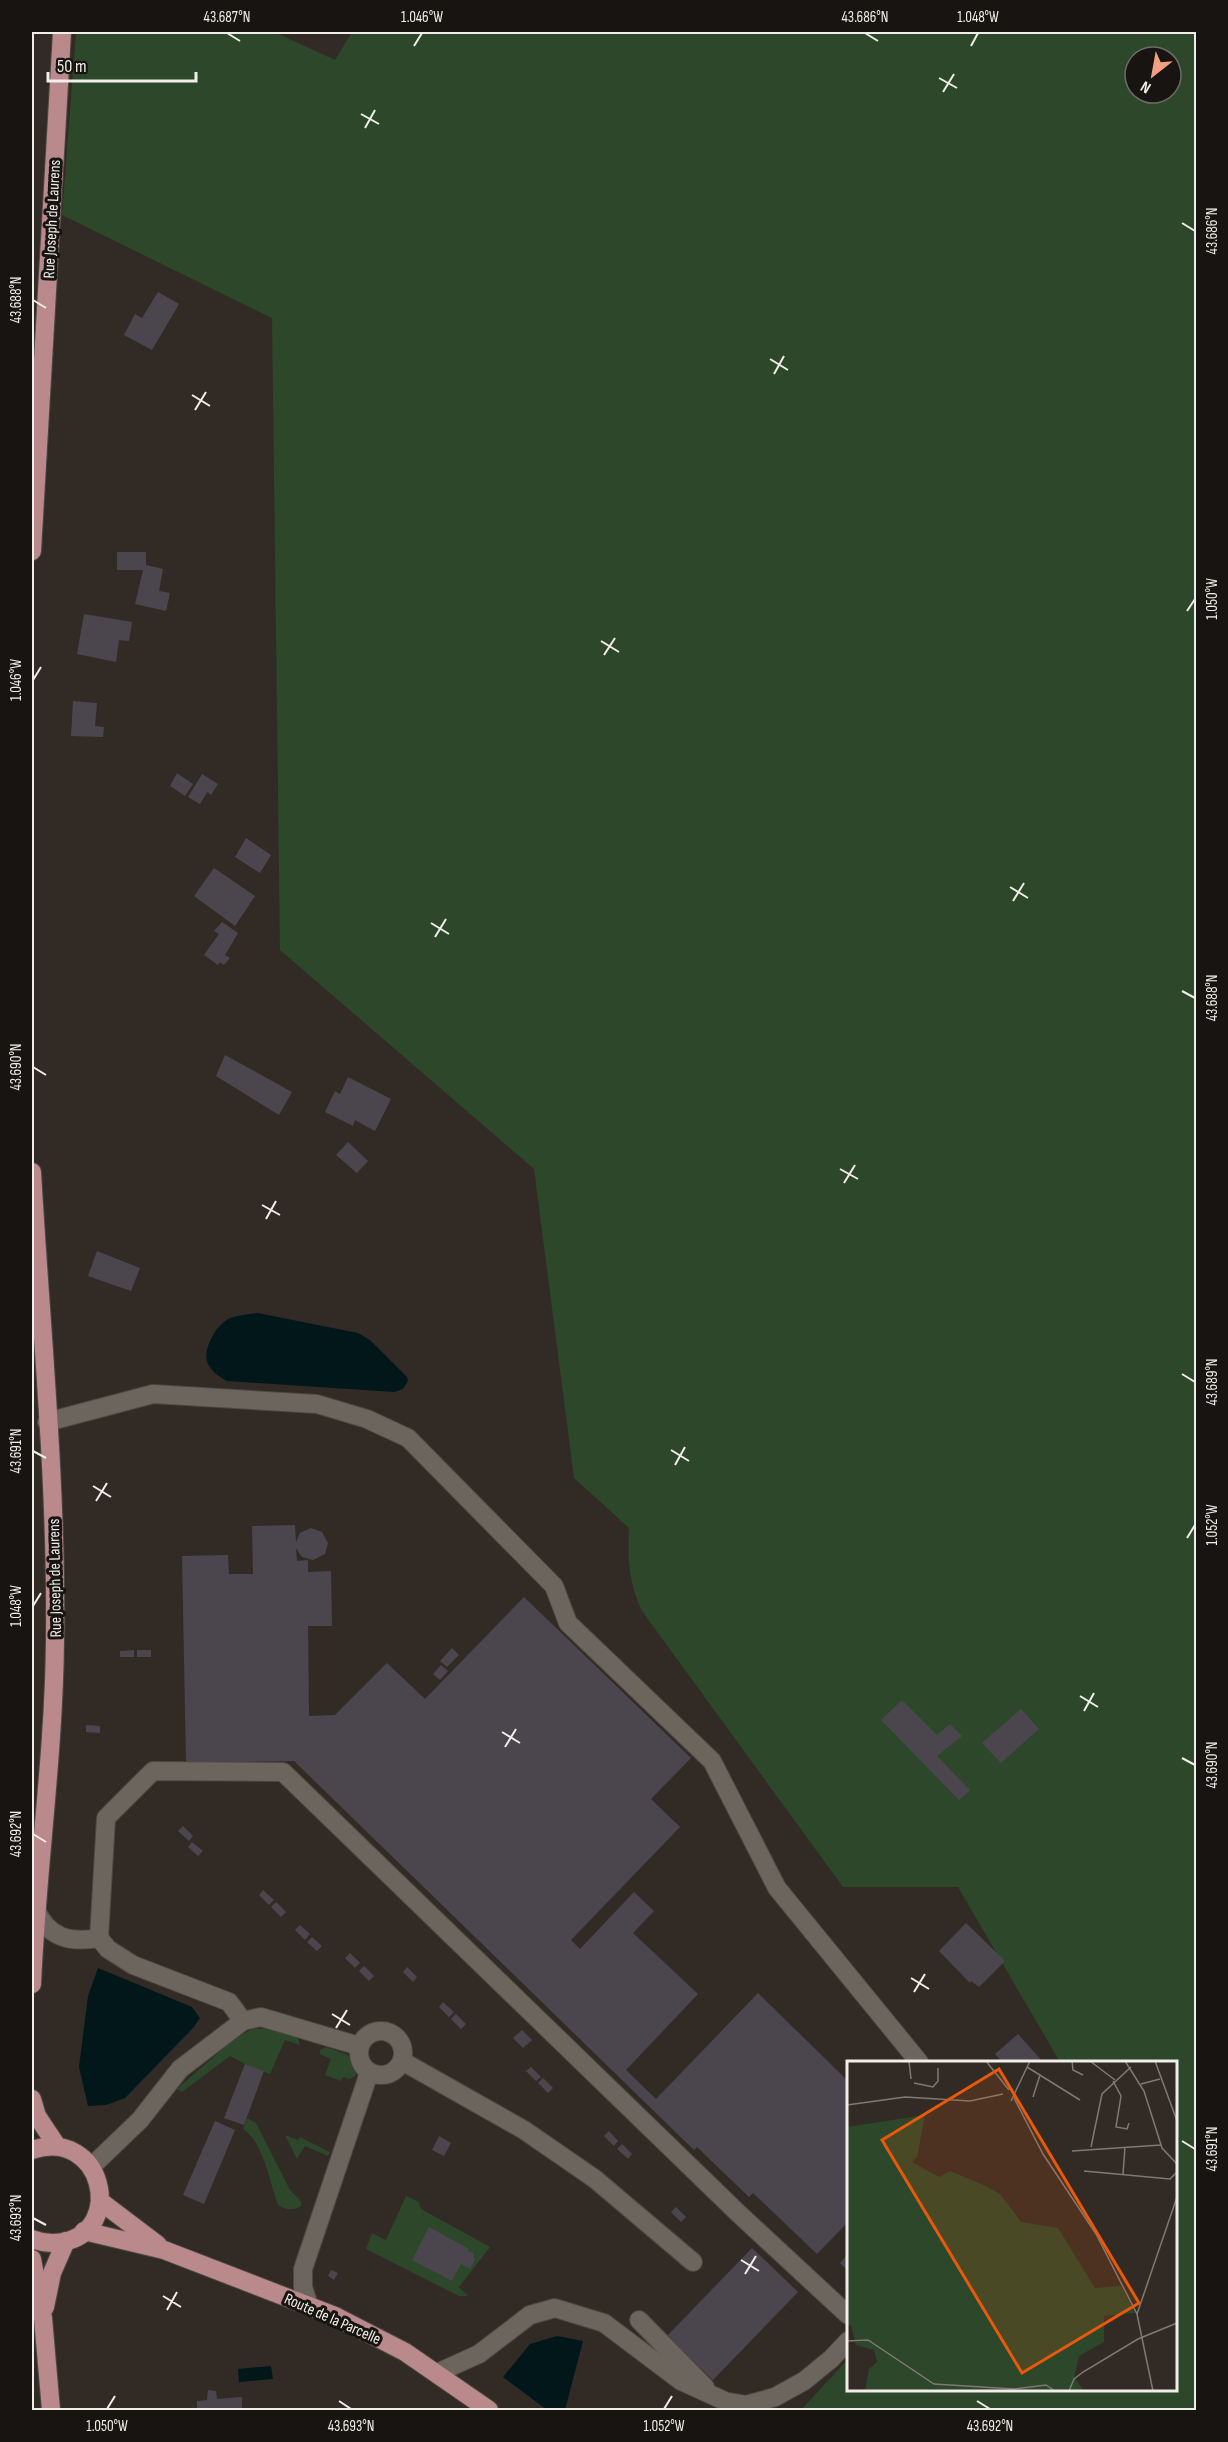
<svg xmlns="http://www.w3.org/2000/svg" width="1228" height="2442" viewBox="0 0 1228 2442" font-family="'Sofia Sans Condensed',sans-serif">
<style>
.green{fill:#2d472b;fill-rule:evenodd}
.water{fill:#02171a}
.building{fill:#4b464d}
.lines{fill:none;stroke-linecap:round;stroke-linejoin:round}
.minor-casing{stroke:#4e4843;stroke-width:20}
.major-casing{stroke:#4e4843;stroke-width:20}
.minor{stroke:#6c655d;stroke-width:18}
.major{stroke:#b9898b;stroke-width:18}
.ticks{fill:none;stroke:#f1ede9;stroke-width:2}
.labels{text-anchor:middle;stroke-width:6;stroke-linejoin:round;paint-order:stroke}
.street-label{font-size:16px;fill:#f1ede9;stroke:#171411}
.inset-road{fill:none;stroke:#7e7973;stroke-width:1.5}
.view{fill:#e8590c;fill-opacity:0.15;stroke:#e8590c;stroke-width:3}
.inset-edge{fill:none;stroke:#f1ede9;stroke-width:3}
.neatline{fill:none;stroke:#f1ede9;stroke-width:2}
.ticks-label{font-size:15px;text-anchor:middle;fill:#f1ede9}
</style>
<rect width="100%" height="100%" fill="#322b25"/>
<g class="green">
<path d="M76,32H274L335,60L352,32H1196V2410H801L848,2359V2390H1176V2062H1060L958,1887H843L642,1611C629,1584 627,1558 629,1528L574,1478L534,1169L280,950L272,318L62,215ZM1135,57H1171V93H1135Z"/>
<polygon points="272,2028 298,2038 300,2045 285,2040 270,2074 245,2064 230,2056 182,2092 177,2089 234,2039 252,2029"/>
<polygon points="326,2047 348,2055 353,2069 357,2071 355,2076 350,2079 343,2077 341,2081 325,2075 331,2059 320,2054 320,2050"/>
<path d="M247,2118L256,2123L290,2190L301,2201V2206C293,2211 286,2210 278,2205C270,2183 263,2141 243,2129Z"/>
<polygon points="285,2135 298,2140 300,2137 330,2152 328,2156 305,2146 297,2159"/>
<polygon points="406,2196 419,2202 421,2209 490,2247 459,2287 468,2296 459,2296 366,2249 372,2233 386,2240"/>
</g>
<g class="water">
<path d="M258,1313L358,1333L370,1340L407,1377L408,1381L403,1389L394,1392L227,1381C205,1369 201,1357 213,1335C216,1329 224,1321 230,1318C239,1315 249,1314 258,1313Z"/>
<polygon points="98,1968 192,2007 200,2018 194,2027 125,2098 106,2105 88,2106 79,2067 88,1996"/>
<polygon points="557,2336 583,2341 565,2410 547,2410 503,2377 530,2344"/>
<polygon points="271,2366 273,2379 239,2382 238,2369"/>
</g>
<g class="building">
<polygon points="158,292 179,304 152,350 124,335 135,314 142,318"/>
<polygon points="117,552 146,552 146,565 163,569 159,591 170,593 166,611 135,604 143,570 117,570"/>
<polygon points="84,614 132,622 129,641 119,640 116,662 77,654"/>
<polygon points="73,701 97,703 95,726 104,727 103,737 71,736"/>
<polygon points="177,773 193,784 185,796 170,786"/>
<polygon points="202,774 218,784 211,795 207,792 200,804 188,797"/>
<polygon points="246,838 271,855 260,873 235,857"/>
<polygon points="214,868 255,896 235,926 194,896"/>
<polygon points="222,922 238,933 225,955 230,958 224,965 220,962 218,965 204,955 219,934 214,931"/>
<polygon points="225,1055 292,1092 279,1115 216,1076"/>
<polygon points="348,1077 391,1099 375,1131 355,1120 353,1126 325,1112 335,1091 340,1094"/>
<polygon points="348,1142 368,1161 357,1173 336,1155"/>
<polygon points="97,1251 140,1268 131,1291 88,1276"/>
<polygon points="295,1525 296,1542 300,1533 311,1528 322,1532 328,1543 325,1554 313,1560 302,1557 296,1548 297,1561 308,1560 308,1572 331,1571 332,1626 308,1626 309,1716 335,1715 387,1663 425,1699 524,1597 691,1758 651,1799 680,1827 571,1940 580,1949 634,1892 654,1911 633,1933 698,1994 626,2070 656,2099 758,1993 848,2081 848,2222 817,2254 753,2193 749,2197 697,2147 694,2150 294,1761 186,1763 182,1556 228,1555 229,1574 253,1574 252,1526"/>
<polygon points="452,1648 459,1655 447,1667 440,1661"/>
<polygon points="134,1650 134,1657 120,1657 120,1651"/>
<rect x="137" y="1650" width="14" height="7"/>
<polygon points="441,1665 448,1671 440,1680 433,1674"/>
<polygon points="902,1700 937,1735 950,1724 962,1736 937,1756 970,1790 959,1800 881,1720"/>
<polygon points="1021,1709 1039,1729 1001,1763 982,1743"/>
<polygon points="86,1725 100,1726 100,1733 86,1732"/>
<polygon points="183,1826 193,1836 189,1841 178,1831"/>
<polygon points="192,1842 203,1851 198,1856 188,1847"/>
<polygon points="263,1890 274,1900 269,1905 259,1895"/>
<polygon points="276,1902 286,1912 281,1917 271,1907"/>
<polygon points="966,1923 1005,1961 979,1987 971,1981 970,1983 939,1951"/>
<polygon points="300,1925 310,1934 305,1940 295,1930"/>
<polygon points="312,1937 322,1946 317,1951 307,1942"/>
<polygon points="350,1953 360,1963 355,1968 345,1958"/>
<polygon points="364,1966 374,1976 369,1981 359,1971"/>
<polygon points="407,1967 417,1977 413,1982 403,1972"/>
<polygon points="443,2002 454,2012 449,2017 439,2007"/>
<polygon points="456,2014 466,2024 461,2029 451,2019"/>
<polygon points="522,2030 532,2040 523,2048 513,2038"/>
<polygon points="1018,2034 1043,2062 1002,2062 995,2054"/>
<polygon points="245,2064 264,2071 244,2125 224,2118"/>
<polygon points="531,2067 541,2077 536,2081 526,2071"/>
<polygon points="543,2078 553,2088 548,2093 538,2083"/>
<polygon points="215,2121 235,2130 204,2204 183,2195"/>
<polygon points="609,2131 618,2141 614,2146 604,2136"/>
<polygon points="439,2136 451,2143 444,2156 432,2150"/>
<polygon points="622,2144 632,2154 628,2159 617,2149"/>
<polygon points="676,2207 686,2217 681,2222 671,2212"/>
<polygon points="429,2227 469,2249 468,2251 473,2253 475,2260 470,2269 461,2264 452,2281 412,2260"/>
<polygon points="752,2248 798,2292 713,2380 667,2336"/>
<polygon points="848,2254 848,2271 840,2263"/>
<polygon points="331,2270 338,2273 334,2280 328,2276"/>
<polygon points="208,2390 216,2391 217,2399 242,2397 242,2408 247,2410 197,2410 197,2401 207,2400"/>
</g>
<g class="lines">
<g class="minor-casing">
<g id="minor">
<polyline points="47,1422 153,1394 317,1404 367,1419 408,1438 554,1586 568,1623 712,1761 777,1888 919,2062"/>
<path d="M35,1908C48,1938 69,1943 99,1938"/>
<polyline points="243,2021 229,2002 133,1965 108,1949 99,1938 106,1818 153,1771 283,1772 738,2213 848,2315"/>
<circle cx="381" cy="2053" r="22"/>
<polyline points="402,2061 524,2130 595,2179 693,2262"/>
<polyline points="91,2167 140,2120 180,2069 243,2021 261,2017 359,2046"/>
<polyline points="309,2306 303,2287 303,2269 369,2073"/>
<polyline points="639,2320 705,2387"/>
<polyline points="437,2373 479,2354 530,2315 555,2308 604,2323 681,2381 727,2402 746,2405 775,2397 804,2381 831,2359 848,2341"/>
</g>
</g>
<g class="major-casing">
<g id="major">
<polyline points="32,551 62,32"/>
<path d="M32,1172C41,1328 57,1484 55,1640C54,1755 37,1869 32,1984"/>
<polyline points="32,2099 37,2116 57,2146"/>
<path d="M32,2150C103,2127 126,2230 63,2242C52,2244 42,2243 32,2239"/>
<polyline points="100,2201 158,2245"/>
<polyline points="84,2231 164,2250 335,2316 405,2352 489,2410"/>
<polyline points="32,2259 43,2318 51,2410"/>
<polyline points="45,2307 52,2273 66,2241"/>
</g>
</g>
<use href="#minor" class="minor"/>
<use href="#major" class="major"/>
</g>
<path class="ticks" d="M227,33L240,41M865,33L878,41M414,46L422,33M971,46L978,33M939,78L957,88M943,92L954,74M361,114L379,124M365,128L375,110M1182,223L1195,231M33,300L46,308M770,359L788,370M774,374L784,356M192,395L210,406M195,410L206,392M1187,611L1195,599M601,641L619,652M604,655L615,638M33,680L41,667M1010,887L1028,898M1013,901L1024,883M431,923L449,934M435,937L446,919M1182,991L1195,998M33,1067L46,1075M840,1169L858,1179M844,1183L855,1165M262,1205L280,1215M266,1219L276,1201M1182,1374L1195,1382M671,1450L689,1461M33,1451L46,1458M675,1465L685,1447M93,1486L111,1497M96,1501L107,1483M1187,1538L1195,1525M33,1606L41,1593M1080,1696L1098,1707M1084,1711L1094,1693M502,1732L520,1743M505,1747L516,1729M1182,1758L1195,1765M33,1834L46,1842M911,1978L929,1989M914,1992L925,1974M332,2014L350,2025M336,2028L347,2010M1182,2141L1195,2149M33,2218L46,2225M741,2260L759,2271M745,2274L756,2256M163,2296L181,2307M167,2310L177,2292M339,2401L351,2409M977,2401L990,2409M107,2409L115,2396M664,2409L672,2396"/>
<g class="labels">
<g class="street-label">
<text transform="translate(51 219) rotate(-87)" y="6">Rue Joseph de Laurens</text>
<text transform="translate(54 1578) rotate(-91)" y="6">Rue Joseph de Laurens</text>
<text transform="translate(333 2318) rotate(24)" y="6">Route de la Parcelle</text>
</g>
</g>
<g transform="translate(847 2061)">
<rect width="330" height="330" fill="#322b25"/>
<path d="M78,54L70,96L65,101L92,116L103,110L139,125L153,133L174,161L211,167L248,227L274,225L288,252L257,255V281L232,295L227,316L237,330H18L22,308L30,301L27,289L9,284L4,264L0,265V66Z" fill="#2d472b"/>
<path class="inset-road" d="M62,0L64,18M139,0L162,29M225,0L226,9L236,14M243,0L268,19M278,0L297,30L315,87L330,103M308,0L330,60M180,6L233,39M266,20L274,35L269,66L280,68L282,62M67,22L86,26L91,20V7M294,23L313,18M186,36L193,14M167,37L196,93L249,173L290,253L306,330M164,40L183,0M0,44L58,36L123,40L156,33M244,86L255,33L284,6M225,90L314,84M237,110L323,118L330,111M276,113L278,86M290,253L330,136M0,280L21,279L87,323L167,328L199,324L208,330M222,330L227,318L236,311L291,278L330,262"/>
<path class="view" d="M152,8L292,242L175,312L35,79Z"/>
<rect width="330" height="330" class="inset-edge"/>
</g>
<rect width="1228" height="2442" fill="none" stroke="#171411" stroke-width="66"/>
<g transform="translate(1153 75) rotate(211)"><circle r="28" fill="#171411" stroke="#6e6b67" stroke-width="1.5"/>
<path d="M0-4.5L10 22L0 15L-10 22Z" fill="#f2a081"/>
<text y="-9" font-size="16" font-weight="bold" text-anchor="middle" fill="#f1ede9">N</text>
</g>
<path d="M48 72v9h148v-9" fill="none" stroke="#f1ede9" stroke-width="3"/>
<text x="57" y="72" font-size="18" fill="#f1ede9" stroke="#171411" stroke-width="4.5" paint-order="stroke">50 m</text>
<rect x="33" y="33" width="1162" height="2376" class="neatline"/>
<g class="ticks-label">
<text x="227" y="22">43.687°N</text>
<text x="422" y="22">1.046°W</text>
<text x="865" y="22">43.686°N</text>
<text x="978" y="22">1.048°W</text>
<text transform="translate(1212 231) rotate(-90)" y="5">43.686°N</text>
<text transform="translate(16 300) rotate(-90)" y="5">43.688°N</text>
<text transform="translate(1212 599) rotate(-90)" y="5">1.050°W</text>
<text transform="translate(16 680) rotate(-90)" y="5">1.046°W</text>
<text transform="translate(1212 998) rotate(-90)" y="5">43.688°N</text>
<text transform="translate(16 1067) rotate(-90)" y="5">43.690°N</text>
<text transform="translate(1212 1382) rotate(-90)" y="5">43.689°N</text>
<text transform="translate(16 1451) rotate(-90)" y="5">43.691°N</text>
<text transform="translate(1212 1525) rotate(-90)" y="5">1.052°W</text>
<text transform="translate(16 1606) rotate(-90)" y="5">1.048°W</text>
<text transform="translate(1212 1765) rotate(-90)" y="5">43.690°N</text>
<text transform="translate(16 1834) rotate(-90)" y="5">43.692°N</text>
<text transform="translate(1212 2149) rotate(-90)" y="5">43.691°N</text>
<text transform="translate(16 2218) rotate(-90)" y="5">43.693°N</text>
<text x="107" y="2431">1.050°W</text>
<text x="351" y="2431">43.693°N</text>
<text x="664" y="2431">1.052°W</text>
<text x="990" y="2431">43.692°N</text>
</g>
</svg>
